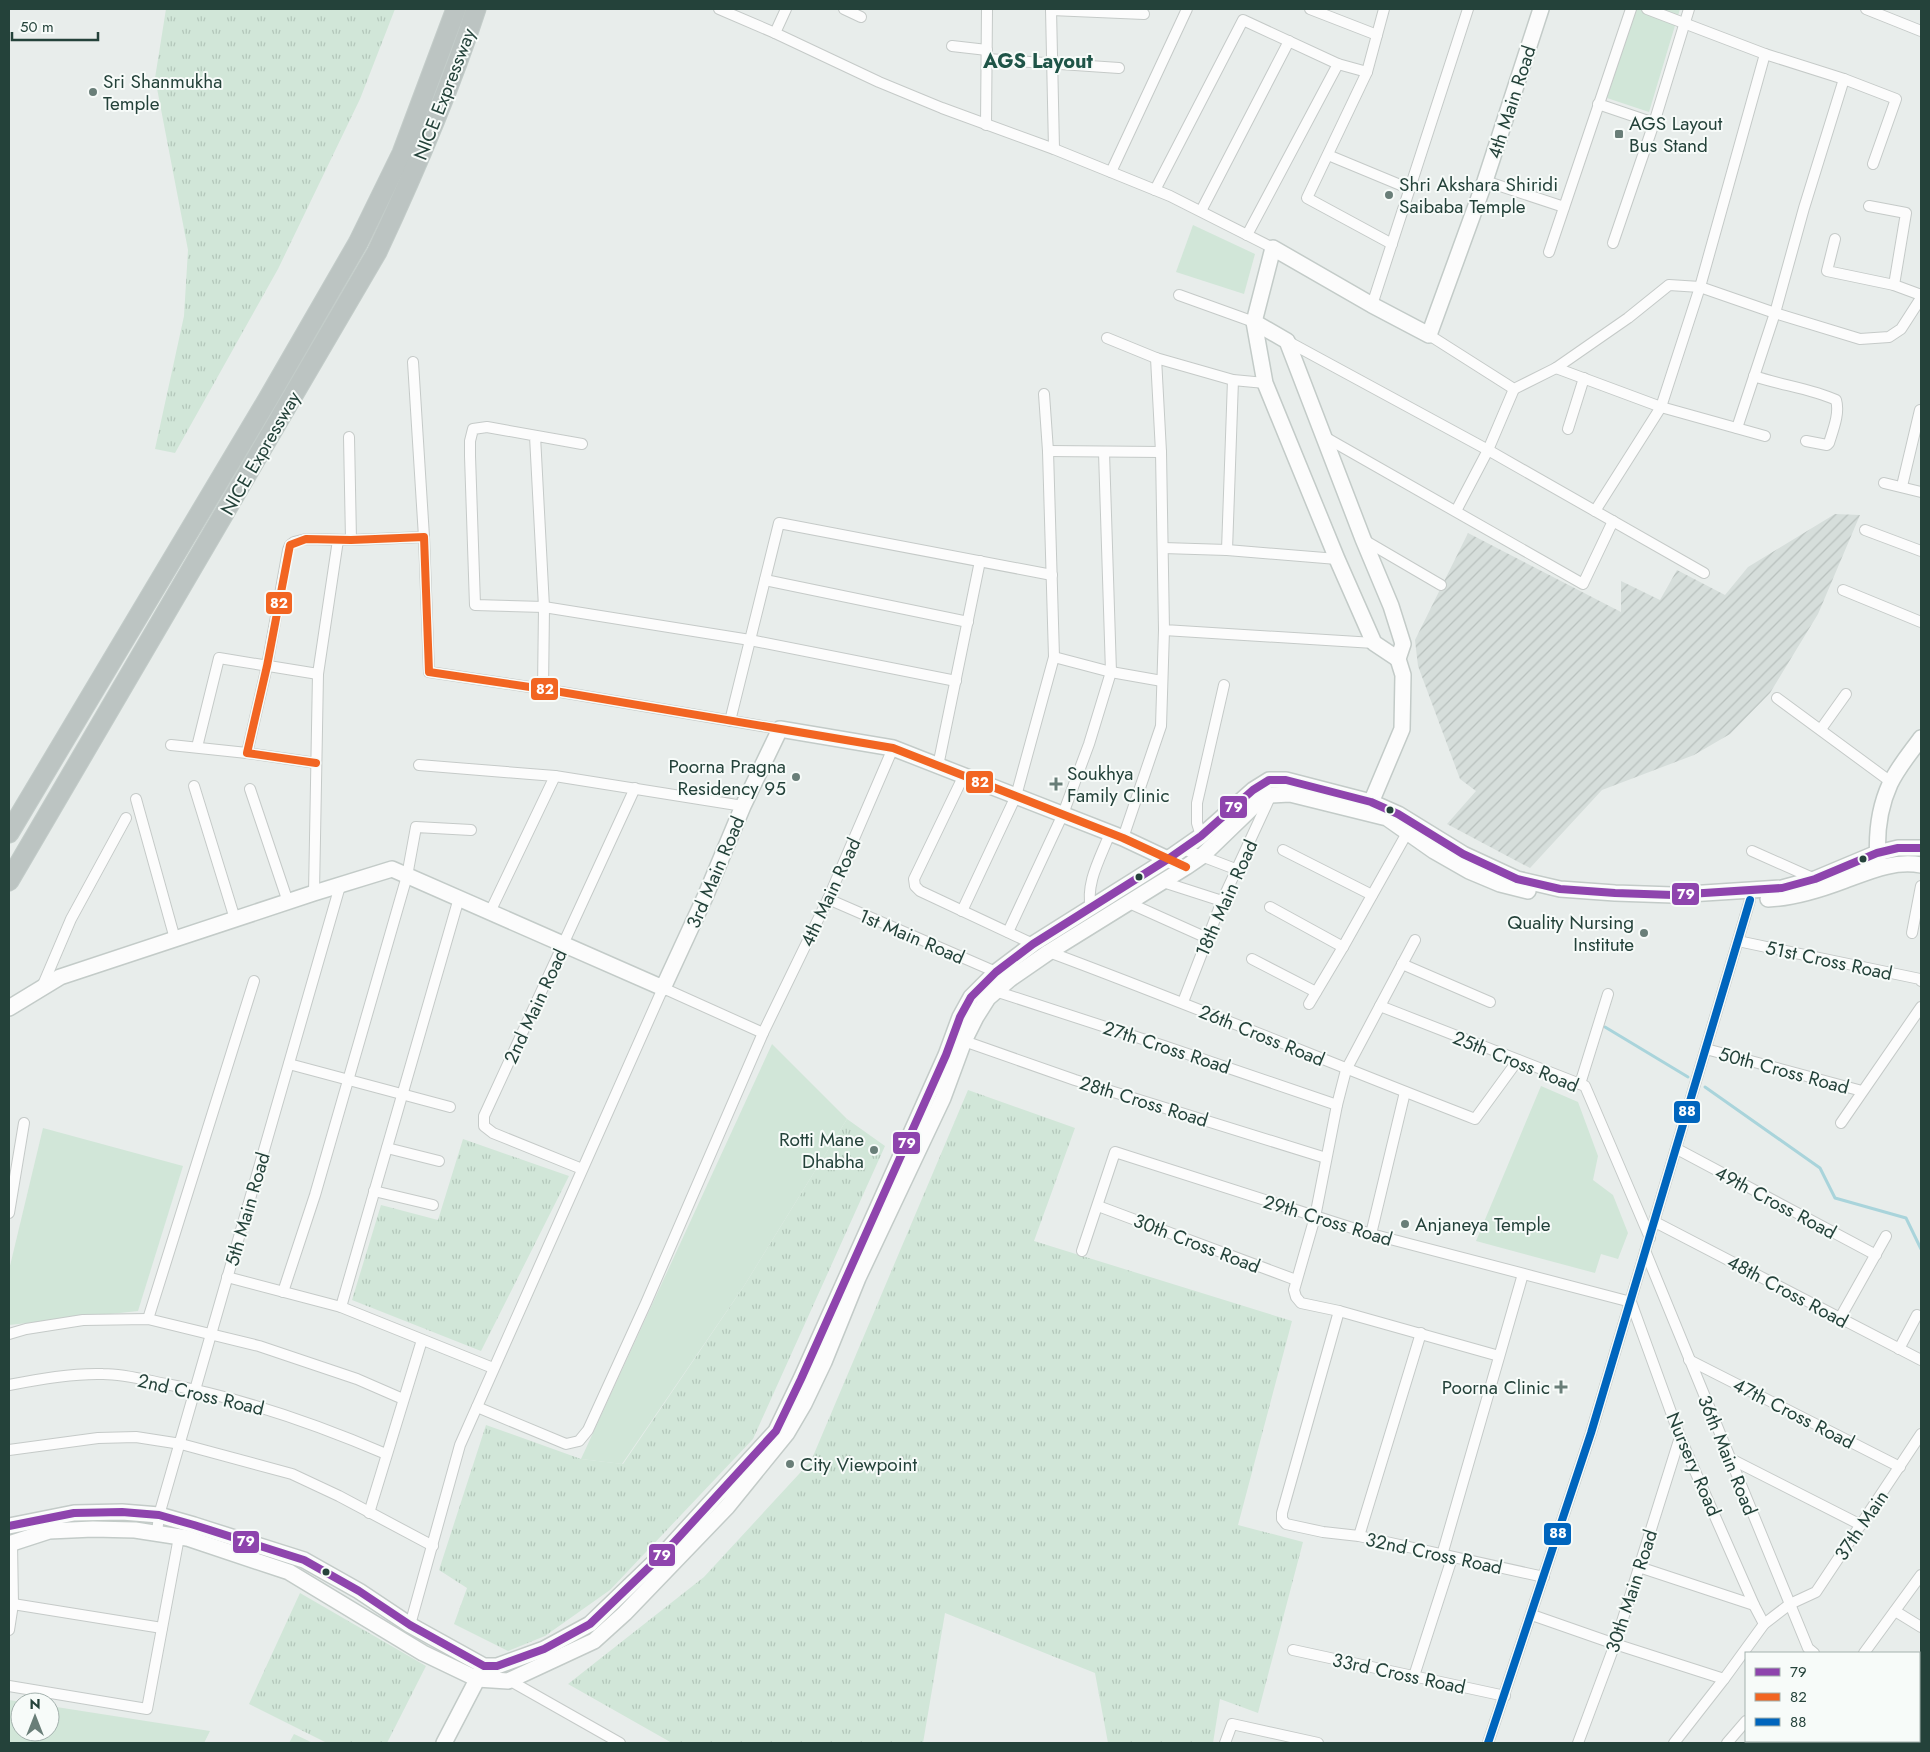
<svg xmlns="http://www.w3.org/2000/svg" width="1930" height="1752" viewBox="0 0 1930 1752" font-family="Jost,sans-serif">
<style>
.industrial{fill:url(#industrial-furrows)}
.grass{fill:url(#grass-tufts)}
.park{fill:#d1e6d8}
.lines{fill:none;stroke-linecap:round;stroke-linejoin:round}
.stream{stroke:#a9d4db;stroke-width:3}
.street-casing{stroke:#c5cac8;stroke-width:12}
.secondary-casing{stroke:#c3cbc8;stroke-width:18}
.highway-casing{stroke:#c3ccc9;stroke-width:21}
.street{stroke:#fcfcfc;stroke-width:10}
.secondary{stroke:#fcfcfc;stroke-width:15}
.highway{stroke:#bcc4c2;stroke-width:19}
.bus-1-casing{stroke:#f7fbf9;stroke-width:11}
.bus-2-casing{stroke:#f7fbf9;stroke-width:11}
.bus-3-casing{stroke:#f7fbf9;stroke-width:11}
.bus-1{stroke:#8e44ad;stroke-width:8}
.bus-2{stroke:#f26522;stroke-width:8}
.bus-3{stroke:#0065bd;stroke-width:8}
.poi-dot{fill:#697e78;stroke:#f7fbf9;stroke-width:2}
.bus-dot{fill:#24423a;stroke:#f7fbf9;stroke-width:2}
.labels{text-anchor:middle;stroke-width:4;stroke-linejoin:round;paint-order:stroke}
.poi-label{font-size:19px;fill:#24423a;stroke:#f7fbf9;text-anchor:start}
.street-label{font-size:19px;fill:#24423a;stroke:#f7fbf9}
.neighbourhood-label{font-size:20px;font-weight:bold;fill:#1f5548;stroke:#f7fbf9}
.line-badge{stroke:#f7fbf9;stroke-width:2}
.badge-label{font-size:14px;text-anchor:middle;font-weight:bold;fill:#fff}
</style>
<defs>
<pattern id="industrial-furrows" width="10" height="10" patternUnits="userSpaceOnUse" patternTransform="scale(1.25)"><rect width="10" height="10" fill="#d6dedb"/><path d="M-1 1l2-2M0 10L10 0M9 11l2-2" fill="none" stroke="#b8c0bd"/></pattern>
<pattern id="grass-tufts" width="24" height="20" patternUnits="userSpaceOnUse" patternTransform="scale(1.25)"><rect width="24" height="20" fill="#d1e6d8"/><path d="M3 7l-1-3M5 7V3M7 7l1-3M15 17l-1-3M17 17v-4M19 17l1-3" fill="none" stroke="#b3c6ba"/></pattern>
</defs>
<rect width="100%" height="100%" fill="#e8edeb"/>
<polygon class="industrial" points="1835,514 1860,515 1818,614 1770,693 1730,734 1694,755 1602,790 1530,868 1447,824 1476,791 1460,779 1418,666 1415,640 1468,533 1621,612 1621,581 1660,600 1677,570 1725,595 1748,567"/>
<g class="grass">
<polygon points="166,9 395,9 360,99 278,269 175,453 155,449 184,316 188,250 155,78"/>
<polygon points="968,1090 1075,1128 1034,1241 1292,1321 1238,1525 1303,1542 1258,1713 1220,1699 1213,1743 1108,1743 1095,1673 945,1613 923,1743 672,1743 568,1684 704,1577 811,1461"/>
<polygon points="847,1119 885,1146 753,1439 610,1590 545,1636 508,1651 454,1624 467,1588 439,1570 486,1425 581,1459 623,1464 744,1286"/>
<polygon points="463,1139 569,1176 481,1351 352,1300 381,1205 438,1220"/>
<polygon points="300,1593 426,1666 387,1743 327,1743 249,1704"/>
</g>
<g class="park">
<polygon points="1636,9 1680,9 1649,112 1607,98"/>
<polygon points="1193,225 1255,254 1244,294 1176,272"/>
<polygon points="772,1044 847,1119 744,1286 622,1464 581,1459"/>
<polygon points="1541,1086 1578,1102 1598,1156 1593,1180 1613,1195 1628,1233 1618,1259 1601,1254 1595,1273 1476,1241"/>
<polygon points="43,1128 183,1166 138,1311 9,1325 9,1270"/>
<polygon points="9,1700 22,1702 20,1702 20,1732 50,1732 50,1706 210,1731 204,1743 9,1743"/>
<polygon points="294,1734 313,1743 289,1743"/>
</g>
<g class="lines">
<g class="stream">
<polyline points="1605,1027 1688,1077"/>
<polyline points="1705,1087 1820,1168 1835,1198 1906,1218 1921,1249"/>
<polyline points="1919,1661 1921,1657"/>
<polyline points="1831,1743 1832,1741"/>
</g>
<g class="street-casing">
<g id="street">
<polyline points="719,9 775,33"/>
<polyline points="786,9 775,33 879,82 942,108 1054,149 1170,196 1273,248"/>
<polyline points="844,9 861,17"/>
<polyline points="1051,9 1054,149"/>
<polyline points="1310,9 1377,35"/>
<polyline points="1384,9 1367,72 1307,198 1392,244"/>
<polyline points="1647,9 1765,54 1844,79 1896,99 1873,164"/>
<polyline points="1866,9 1921,31"/>
<polyline points="1051,10 1144,14"/>
<polyline points="952,46 987,50"/>
<polyline points="987,59 1119,68"/>
<polyline points="1598,104 1654,123"/>
<polyline points="986,125 987,9"/>
<polyline points="1328,155 1410,189"/>
<polyline points="1111,172 1187,9"/>
<polyline points="1485,181 1564,207"/>
<polyline points="1155,190 1243,20 1338,64 1367,72"/>
<polyline points="1869,206 1906,213 1894,285 1921,295"/>
<polyline points="1201,211 1289,41"/>
<polyline points="1247,235 1338,64"/>
<polyline points="1835,239 1827,271 1894,285"/>
<polyline points="1613,243 1654,123 1689,9"/>
<polyline points="1549,252 1631,9"/>
<polyline points="1179,295 1254,322"/>
<polyline points="1372,305 1468,9"/>
<polyline points="1429,335 1514,389 1556,368 1628,318 1669,285 1700,287 1775,313 1860,339 1889,337 1901,329 1921,298"/>
<polyline points="1107,338 1156,358"/>
<polyline points="1287,341 1488,450 1704,573"/>
<polyline points="413,362 424,537"/>
<polyline points="1556,368 1661,407 1765,436"/>
<path d="M1754,376C1780,385 1813,389 1836,400C1840,413 1833,430 1829,443L1827,445L1806,441"/>
<polyline points="1265,383 1233,380 1156,358 1161,452 1164,630 1374,643"/>
<polyline points="1737,428 1775,313 1804,208 1844,79"/>
<polyline points="1568,429 1584,378"/>
<polyline points="535,436 544,607 475,605 470,456 470,441 473,429 487,427 582,444"/>
<polyline points="1323,436 1583,584 1613,521"/>
<polyline points="349,437 351,540"/>
<polyline points="1048,451 1161,452"/>
<polyline points="1884,483 1921,492"/>
<polyline points="1902,486 1920,410"/>
<polyline points="1456,511 1488,450 1514,389"/>
<polyline points="1595,511 1661,407 1700,287 1765,54"/>
<polyline points="1865,530 1921,551"/>
<polyline points="1364,540 1441,585"/>
<polyline points="1163,548 1227,550 1337,559"/>
<polyline points="1227,550 1233,380"/>
<polyline points="765,580 968,622"/>
<polyline points="1843,590 1921,622"/>
<polyline points="1054,657 1111,672 1162,681"/>
<polyline points="543,689 544,607 750,640 956,681"/>
<polyline points="1777,698 1891,782"/>
<polyline points="730,721 779,523 1052,575"/>
<polyline points="1821,729 1846,694"/>
<polyline points="171,745 247,753"/>
<polyline points="197,747 219,658 318,674"/>
<polyline points="316,763 247,753 267,666 288,550 290,545 294,542 306,539 351,540 424,537 429,672 543,689 780,729"/>
<polyline points="419,765 555,776 743,806"/>
<polyline points="938,766 980,561"/>
<polyline points="964,775 914,879 915,886 920,891 1033,944"/>
<polyline points="194,786 235,919"/>
<polyline points="250,789 288,902"/>
<polyline points="136,799 175,939"/>
<polyline points="1201,836 1197,823 1197,803 1224,685"/>
<polyline points="1123,838 1161,726 1164,630"/>
<polyline points="1183,849 1238,870"/>
<polyline points="1283,850 1372,895"/>
<polyline points="1752,851 1815,879"/>
<polyline points="1163,882 1222,901"/>
<polyline points="314,893 318,674 338,540"/>
<polyline points="828,899 996,972"/>
<polyline points="1129,903 1207,938"/>
<polyline points="1270,907 1343,947"/>
<path d="M1091,909C1085,883 1101,857 1110,833"/>
<polyline points="962,911 1016,796 1054,657 1048,451 1044,394"/>
<polyline points="490,912 555,776"/>
<polyline points="1008,932 1063,814 1089,744 1111,672 1104,452"/>
<polyline points="1912,933 1921,886"/>
<polyline points="1415,940 1346,1070 1337,1105 1315,1217 1294,1290 1296,1297 1301,1303 1339,1311 1499,1356"/>
<polyline points="1738,941 1920,979 1921,981"/>
<path d="M1049,952C1192,1005 1332,1064 1475,1119L1518,1060"/>
<polyline points="1252,959 1316,992"/>
<polyline points="1402,964 1490,1002"/>
<polyline points="42,987 71,919 126,818"/>
<polyline points="995,991 1164,1046 1337,1105"/>
<polyline points="1183,1002 1222,901 1271,795"/>
<polyline points="1309,1004 1343,947 1407,833"/>
<polyline points="1380,1006 1585,1086 1650,1238"/>
<polyline points="964,1041 1075,1080 1326,1158"/>
<polyline points="1706,1049 1862,1091"/>
<polyline points="289,1064 450,1107"/>
<polyline points="1580,1084 1608,994"/>
<polyline points="1841,1123 1921,1007"/>
<polyline points="387,1148 439,1161"/>
<polyline points="1677,1149 1876,1255"/>
<polyline points="582,1169 493,1133 484,1126 484,1116 635,788"/>
<polyline points="374,1191 433,1205"/>
<polyline points="1098,1206 1296,1280"/>
<polyline points="9,1213 24,1123"/>
<polyline points="1655,1222 1921,1360"/>
<polyline points="1371,1234 1405,1092"/>
<polyline points="1082,1251 1115,1152 1371,1234 1631,1302 1680,1437 1754,1605 1764,1624"/>
<polyline points="1646,1253 1808,1648 1814,1653"/>
<polyline points="227,1277 341,1307 493,1368"/>
<polyline points="283,1292 315,1195 407,876 416,827 471,830"/>
<polyline points="341,1307 459,898"/>
<polyline points="1339,1311 1282,1513 1282,1519 1286,1524 1323,1532 1359,1536 1544,1577"/>
<polyline points="1840,1318 1886,1236"/>
<polyline points="148,1319 254,981"/>
<polyline points="9,1334 26,1329 83,1320 148,1319 259,1346 357,1379 403,1399"/>
<polyline points="1899,1349 1917,1315"/>
<polyline points="1689,1360 1900,1467"/>
<path d="M9,1385C39,1379 72,1373 103,1374C124,1374 146,1380 166,1384C242,1398 316,1424 386,1454"/>
<polyline points="477,1407 566,1444 579,1441 588,1430 646,1303 763,1033 828,899 893,748"/>
<polyline points="9,1450 98,1438 136,1437 181,1444 292,1474 339,1496 433,1546"/>
<polyline points="1729,1458 1861,1525"/>
<polyline points="369,1513 422,1340"/>
<polyline points="157,1533 159,1515 340,886"/>
<polyline points="1359,1536 1421,1333"/>
<polyline points="1442,1555 1523,1274"/>
<polyline points="1639,1567 1754,1605"/>
<polyline points="13,1604 162,1628"/>
<polyline points="1895,1611 1921,1627"/>
<polyline points="1532,1615 1615,1644 1724,1679"/>
<polyline points="410,1625 460,1445 663,988 763,1033"/>
<polyline points="9,1630 13,1604 12,1543"/>
<polyline points="1293,1650 1505,1696"/>
<polyline points="1864,1653 1921,1575"/>
<polyline points="1414,1676 1452,1558"/>
<polyline points="507,1679 620,1743"/>
<polyline points="9,1686 147,1709 179,1537"/>
<polyline points="1225,1743 1232,1724 1318,1743"/>
<polyline points="1488,1743 1591,1433 1750,900"/>
<polyline points="1578,1743 1615,1644 1680,1437"/>
<polyline points="1674,1743 1724,1679 1764,1624 1790,1604 1816,1592 1921,1434"/>
<polyline points="1727,1743 1746,1721"/>
<polyline points="1805,1743 1805,1741"/>
</g>
</g>
<g class="secondary-casing">
<g id="secondary">
<polyline points="1254,322 1287,341 1363,539 1391,606 1403,644 1398,659 1403,675 1402,729 1367,812"/>
<polyline points="1398,659 1374,643 1337,559 1265,383 1254,322 1273,248 1372,305 1429,335 1485,181 1541,9"/>
<path d="M1878,861C1876,834 1879,808 1890,784C1898,767 1911,752 1921,738"/>
<path d="M1768,899C1794,898 1819,890 1843,881C1868,872 1893,860 1921,865"/>
<polyline points="9,1008 60,977 314,893 392,869 663,988 705,897 743,806 780,729 893,748 1123,838 1174,862"/>
<polyline points="9,1526 74,1513 122,1512 159,1515 194,1525 304,1560 359,1591 410,1625 484,1666 497,1666 544,1649 590,1624 668,1549 776,1431 801,1379 946,1055 960,1017 971,997 996,972 1033,944 1168,859 1201,836 1253,790 1269,780 1286,780 1371,802 1398,814 1463,854 1517,879 1560,889 1615,893 1673,895 1782,888 1815,879 1877,853 1898,848 1921,848"/>
<polyline points="9,1544 49,1531 93,1529 135,1530 187,1538 289,1572 423,1653 471,1676 477,1679 508,1681 594,1641 625,1613 727,1507 787,1433 804,1404 824,1362 858,1278 943,1098 964,1041 976,1017 988,998 1010,979 1049,952 1186,867 1202,856 1260,800 1271,795 1290,794 1387,818 1434,851 1469,871 1500,884 1528,891"/>
<polyline points="444,1743 481,1672"/>
</g>
</g>
<g class="highway-casing">
<g id="highway">
<polyline points="9,833 268,399 358,243 402,153 456,9"/>
<path d="M9,881L377,252C414,173 449,92 476,9"/>
</g>
</g>
<use href="#street" class="street"/>
<use href="#secondary" class="secondary"/>
<use href="#highway" class="highway"/>
<g class="bus-1-casing">
<polyline id="bus-1" points="9,1526 74,1513 122,1512 159,1515 194,1525 304,1560 359,1591 410,1625 484,1666 497,1666 544,1649 590,1624 668,1549 776,1431 801,1379 946,1055 960,1017 971,997 996,972 1033,944 1168,859 1201,836 1253,790 1269,780 1286,780 1371,802 1398,814 1463,854 1517,879 1560,889 1615,893 1673,895 1782,888 1815,879 1877,853 1898,848 1921,848"/>
</g>
<g class="bus-2-casing">
<polyline id="bus-2" points="316,763 247,753 267,666 290,545 306,539 351,540 424,537 429,672 543,689 893,748 1123,838 1186,867"/>
</g>
<g class="bus-3-casing">
<polyline id="bus-3" points="1488,1743 1591,1433 1750,900"/>
</g>
<use href="#bus-1" class="bus-1"/>
<use href="#bus-2" class="bus-2"/>
<use href="#bus-3" class="bus-3"/>
</g>
<g class="poi-dot">
<circle cx="93" cy="92" r="5"/>
<rect x="1614" y="129" width="10" height="10" rx="2.5"/>
<circle cx="1389" cy="195" r="5"/>
<circle cx="796" cy="777" r="5"/>
<path d="M1053.5 776.5h5v5h5v5h-5v5h-5v-5h-5v-5h5z"/>
<circle cx="1644" cy="933" r="5"/>
<circle cx="874" cy="1150" r="5"/>
<circle cx="1405" cy="1224" r="5"/>
<path d="M1558.5 1379.5h5v5h5v5h-5v5h-5v-5h-5v-5h5z"/>
<circle cx="790" cy="1464" r="5"/>
</g>
<g class="bus-dot">
<circle cx="1390" cy="810" r="4.5"/>
<circle cx="1863" cy="859" r="4.5"/>
<circle cx="1139" cy="877" r="4.5"/>
<circle cx="326" cy="1572" r="4.5"/>
</g>
<g class="labels">
<g class="poi-label">
<text x="103" y="88">Sri Shanmukha<tspan x="103" dy="22">Temple</tspan></text>
<text x="1629" y="130">AGS Layout<tspan x="1629" dy="22">Bus Stand</tspan></text>
<text x="1399" y="191">Shri Akshara Shiridi<tspan x="1399" dy="22">Saibaba Temple</tspan></text>
<text x="786" y="773" text-anchor="end">Poorna Pragna<tspan x="786" dy="22">Residency 95</tspan></text>
<text x="1067" y="780">Soukhya<tspan x="1067" dy="22">Family Clinic</tspan></text>
<text x="1634" y="929" text-anchor="end">Quality Nursing<tspan x="1634" dy="22">Institute</tspan></text>
<text x="864" y="1146" text-anchor="end">Rotti Mane<tspan x="864" dy="22">Dhabha</tspan></text>
<text x="1415" y="1231">Anjaneya Temple</text>
<text x="1550" y="1394" text-anchor="end">Poorna Clinic</text>
<text x="800" y="1471">City Viewpoint</text>
</g>
<g class="street-label">
<text transform="translate(444 94) rotate(-69)" y="7">NICE Expressway</text>
<text transform="translate(1511 102) rotate(-72)" y="7">4th Main Road</text>
<text transform="translate(260 453) rotate(-60)" y="7">NICE Expressway</text>
<text transform="translate(715 872) rotate(-67)" y="7">3rd Main Road</text>
<text transform="translate(830 892) rotate(-65)" y="7">4th Main Road</text>
<text transform="translate(1226 898) rotate(-66)" y="7">18th Main Road</text>
<text transform="translate(912 936) rotate(23)" y="7">1st Main Road</text>
<text transform="translate(1829 960) rotate(12)" y="7">51st Cross Road</text>
<text transform="translate(535 1006) rotate(-65)" y="7">2nd Main Road</text>
<text transform="translate(1262 1035) rotate(22)" y="7">26th Cross Road</text>
<text transform="translate(1167 1047) rotate(18)" y="7">27th Cross Road</text>
<text transform="translate(1516 1061) rotate(22)" y="7">25th Cross Road</text>
<text transform="translate(1784 1070) rotate(15)" y="7">50th Cross Road</text>
<text transform="translate(1144 1101) rotate(17)" y="7">28th Cross Road</text>
<text transform="translate(1776 1202) rotate(28)" y="7">49th Cross Road</text>
<text transform="translate(247 1209) rotate(-74)" y="7">5th Main Road</text>
<text transform="translate(1328 1220) rotate(17)" y="7">29th Cross Road</text>
<text transform="translate(1197 1243) rotate(21)" y="7">30th Cross Road</text>
<text transform="translate(1788 1291) rotate(28)" y="7">48th Cross Road</text>
<text transform="translate(201 1394) rotate(13)" y="7">2nd Cross Road</text>
<text transform="translate(1794 1413) rotate(27)" y="7">47th Cross Road</text>
<text transform="translate(1728 1455) rotate(68)" y="7">36th Main Road</text>
<text transform="translate(1694 1464) rotate(67)" y="7">Nursery Road</text>
<text transform="translate(1861 1525) rotate(-56)" y="7">37th Main</text>
<text transform="translate(1434 1553) rotate(12)" y="7">32nd Cross Road</text>
<text transform="translate(1631 1591) rotate(-72)" y="7">30th Main Road</text>
<text transform="translate(1399 1673) rotate(12)" y="7">33rd Cross Road</text>
</g>
<g class="neighbourhood-label">
<text x="1038" y="68">AGS Layout</text>
</g>
</g>
<g class="line-badge">
<rect x="265" y="591" width="28" height="24" rx="5" fill="#f26522"/>
<rect x="530" y="677" width="29" height="24" rx="5" fill="#f26522"/>
<rect x="965" y="770" width="29" height="24" rx="5" fill="#f26522"/>
<rect x="1219" y="795" width="29" height="24" rx="5" fill="#8e44ad"/>
<rect x="1671" y="882" width="29" height="24" rx="5" fill="#8e44ad"/>
<rect x="1673" y="1100" width="28" height="24" rx="5" fill="#0065bd"/>
<rect x="892" y="1131" width="29" height="24" rx="5" fill="#8e44ad"/>
<rect x="1543" y="1522" width="29" height="24" rx="5" fill="#0065bd"/>
<rect x="232" y="1530" width="28" height="24" rx="5" fill="#8e44ad"/>
<rect x="648" y="1543" width="28" height="24" rx="5" fill="#8e44ad"/>
</g>
<g class="badge-label">
<text x="279" y="608">82</text>
<text x="545" y="694">82</text>
<text x="980" y="787">82</text>
<text x="1234" y="812">79</text>
<text x="1686" y="899">79</text>
<text x="1687" y="1116">88</text>
<text x="907" y="1148">79</text>
<text x="1558" y="1538">88</text>
<text x="246" y="1546">79</text>
<text x="662" y="1560">79</text>
</g>
<rect width="1930" height="1752" fill="none" stroke="#24423a" stroke-width="20"/>
<rect x="1745" y="1652" width="175" height="90" fill="#f7fbf9" stroke="#a3b1ad"/>
<rect x="1755" y="1668" width="25" height="8" fill="#8e44ad" stroke="#a3b1ad"/>
<text x="1790" y="1677" font-size="15" fill="#24423a">79</text>
<rect x="1755" y="1693" width="25" height="8" fill="#f26522" stroke="#a3b1ad"/>
<text x="1790" y="1702" font-size="15" fill="#24423a">82</text>
<rect x="1755" y="1718" width="25" height="8" fill="#0065bd" stroke="#a3b1ad"/>
<text x="1790" y="1727" font-size="15" fill="#24423a">88</text>
<g transform="translate(35 1717)"><circle r="24" fill="#f7fbf9" stroke="#a3b1ad"/>
<path d="M0-4L9 19L0 12L-9 19Z" fill="#697e78"/>
<text y="-8" font-size="14" font-weight="bold" text-anchor="middle" fill="#24423a">N</text>
</g>
<path d="M12 32v8h86v-8" fill="none" stroke="#24423a" stroke-width="2.5"/>
<text x="20" y="32" font-size="15" fill="#24423a" stroke="#f7fbf9" stroke-width="4" paint-order="stroke">50 m</text>
</svg>
